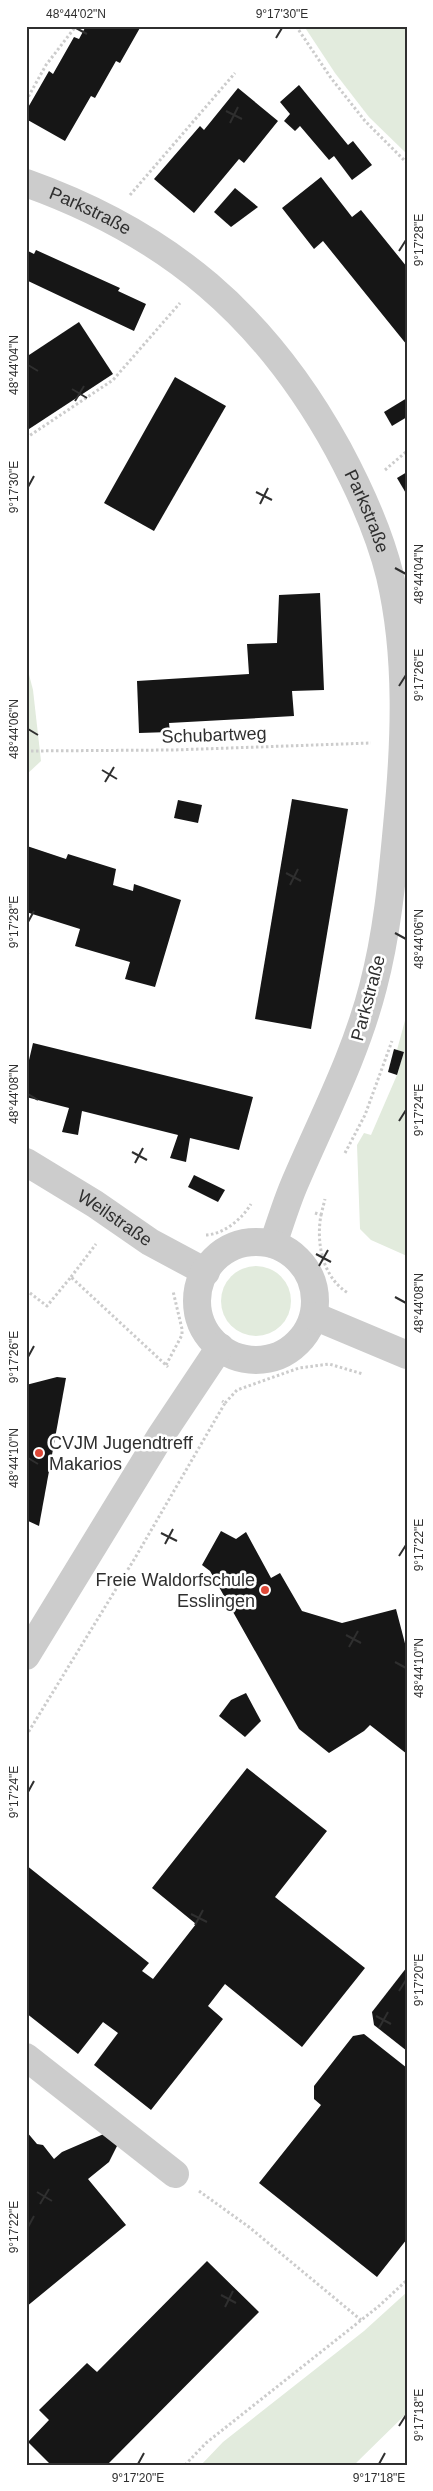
<svg xmlns="http://www.w3.org/2000/svg" width="433" height="2491" viewBox="0 0 433 2491" font-family="Arial,sans-serif">
<style>
.green{fill:#e2ebdd}
.building{fill:#161616}
.lines{fill:none;stroke-linecap:round;stroke-linejoin:round}
.path{stroke:#ccc;stroke-width:3;stroke-dasharray:2.5 2.5;stroke-linecap:butt}
.minor{stroke:#ccc;stroke-width:28}
.ticks{fill:none;stroke:#2f2f2f;stroke-width:2}
.poi-dot{fill:#df4837;stroke:#fff;stroke-width:2}
.labels{text-anchor:middle;stroke-width:5;stroke-linejoin:round;paint-order:stroke}
.street-label{font-size:18px;fill:#2f2f2f;stroke:#fff}
.poi-label{font-size:18px;fill:#2f2f2f;stroke:#fff;text-anchor:start}
.neatline{fill:none;stroke:#2f2f2f;stroke-width:2}
.ticks-label{font-size:12px;text-anchor:middle;fill:#2f2f2f}
</style>
<rect width="100%" height="100%" fill="#fff"/>
<g class="green">
<polygon points="304,26 407,26 407,154 369,117 335,73"/>
<polygon points="26,663 33,690 41,761 26,775"/>
<polygon points="407,1013 407,1256 371,1240 360,1229 357,1145 364,1133 371,1135 397,1075 404,1052 397,1050"/>
<circle cx="256" cy="1301" r="35"/>
<polygon points="407,2292 407,2413 354,2465 201,2465 223,2442 364,2331"/>
</g>
<g class="building">
<polygon points="86,26 141,26 120,63 116,61 95,98 91,96 65,141 26,119 26,111 49,71 53,74 74,37 79,39"/>
<polygon points="299,85 348,145 353,141 372,165 352,180 334,156 329,160 300,126 295,131 284,121 290,114 280,102"/>
<polygon points="238,88 278,121 244,163 239,159 194,213 154,179 200,126 204,130"/>
<polygon points="321,177 352,217 361,210 407,267 407,345 323,241 314,249 282,208"/>
<polygon points="235,188 258,207 231,227 214,212"/>
<polygon points="26,250 34,254 36,250 120,288 118,291 146,304 134,331 26,280"/>
<polygon points="79,322 113,374 26,431 26,357"/>
<polygon points="175,377 226,406 154,531 104,503"/>
<polygon points="407,398 407,417 392,426 384,412"/>
<polygon points="407,472 407,495 397,478"/>
<polygon points="320,593 324,690 292,691 294,716 169,723 170,732 139,733 137,681 249,674 247,644 277,643 279,595"/>
<polygon points="292,799 348,809 311,1029 255,1019"/>
<polygon points="178,800 202,805 198,823 174,818"/>
<polygon points="27,846 66,859 68,854 116,869 113,885 133,891 134,884 181,900 155,987 125,979 130,962 75,946 80,929 26,912"/>
<polygon points="33,1043 253,1097 239,1150 190,1138 186,1162 170,1158 178,1135 82,1111 78,1135 62,1132 69,1108 26,1097 26,1073"/>
<polygon points="394,1049 404,1052 397,1075 388,1072"/>
<polygon points="194,1175 225,1190 218,1202 188,1187"/>
<polygon points="57,1377 66,1378 39,1526 26,1520 26,1385"/>
<polygon points="221,1531 236,1539 246,1532 271,1578 280,1573 302,1611 342,1623 396,1609 407,1651 407,1754 370,1725 364,1731 329,1753 299,1729 210,1571 202,1565"/>
<polygon points="246,1693 261,1721 245,1737 219,1716 231,1700"/>
<polygon points="247,1768 327,1831 275,1897 365,1968 302,2047 225,1984 208,2006 223,2019 151,2110 94,2065 118,2033 103,2022 78,2054 26,2013 26,1865 149,1963 142,1971 153,1979 196,1924 152,1888"/>
<polygon points="407,1967 407,2051 374,2025 372,2012"/>
<polygon points="364,2034 407,2068 407,2239 377,2277 259,2183 321,2105 314,2099 314,2086 353,2036"/>
<polygon points="26,2131 37,2144 43,2145 54,2159 62,2152 106,2133 119,2142 109,2162 88,2179 126,2225 26,2307"/>
<polygon points="207,2261 259,2312 107,2465 51,2465 28,2442 49,2420 39,2410 87,2363 97,2372"/>
</g>
<g class="lines">
<g class="path">
<polyline points="296,26 331,78 365,121 407,163"/>
<polyline points="26,101 46,65 76,26"/>
<polyline points="130,195 235,73"/>
<polyline points="26,438 113,380 180,303"/>
<polyline points="385,470 407,451"/>
<polyline points="26,751 173,750 371,743"/>
<polyline points="26,948 28,952 26,960"/>
<polyline points="345,1153 365,1115 392,1041"/>
<path d="M315,1213L321,1215C316,1242 322,1277 348,1293"/>
<polyline points="321,1215 325,1199"/>
<path d="M206,1235C224,1234 242,1219 251,1204"/>
<polyline points="71,1277 96,1244"/>
<polyline points="26,1290 47,1306 71,1277 168,1367"/>
<polyline points="166,1365 182,1335 182,1329 173,1291"/>
<polyline points="225,1403 237,1390 299,1368 329,1364 363,1374"/>
<polyline points="26,1736 135,1558 225,1403 222,1401"/>
<polyline points="199,2191 249,2227 361,2320"/>
<polyline points="185,2465 206,2443 379,2306 407,2280"/>
</g>
<g class="minor">
<path id="s1" d="M26,183C169,234 265,316 338,449C360,490 379,531 390,576C409,657 405,744 397,826C392,880 387,934 373,987C355,1057 322,1119 294,1185C286,1204 280,1224 273,1244"/>
<path id="s2" d="M26,1162L95,1204L150,1242L206,1272"/>
<circle cx="256" cy="1301" r="59"/>
<polyline points="314,1316 407,1355"/>
<polyline points="26,1656 160,1437 220,1347"/>
<polyline points="26,2057 175,2174"/>
</g>
</g>
<path class="ticks" d="M76,28L87,34M276,38L282,28M226,111L242,119M230,123L238,107M399,251L406,240M28,365L38,371M72,389L87,398M75,401L84,386M28,487L34,476M256,492L272,500M260,504L268,488M395,568L406,574M399,686L406,675M28,729L38,735M102,770L117,779M105,782L114,767M286,873L301,881M290,885L298,869M28,922L34,911M395,933L406,939M28,1094L38,1100M399,1121L406,1110M132,1152L147,1160M135,1163L143,1148M316,1254L331,1262M319,1266L328,1250M395,1297L406,1303M28,1357L34,1346M28,1458L38,1464M161,1533L177,1541M165,1544L173,1529M399,1556L406,1545M346,1635L361,1643M349,1647L358,1631M395,1662L406,1668M28,1792L34,1781M191,1914L207,1922M195,1925L203,1910M399,1991L406,1980M376,2016L391,2024M379,2028L388,2012M37,2192L52,2201M40,2204L49,2189M28,2227L34,2216M221,2295L236,2303M225,2307L233,2291M399,2426L406,2415M138,2464L144,2453M379,2464L385,2453"/>
<g class="poi-dot">
<circle cx="39" cy="1453" r="5"/>
<circle cx="265" cy="1590" r="5"/>
</g>
<g class="labels">
<g class="street-label">
<text dy="6" stroke="none"><textPath href="#s1" startOffset="70">Parkstraße</textPath></text>
<text dy="6" stroke="none"><textPath href="#s1" startOffset="489">Parkstraße</textPath></text>
<text transform="translate(214 735) rotate(-2)" y="6">Schubartweg</text>
<text transform="translate(368 998) rotate(-75)" y="6">Parkstraße</text>
<text dy="6" stroke="none"><textPath href="#s2" startOffset="105">Weilstraße</textPath></text>
</g>
<g class="poi-label">
<text x="49" y="1449">CVJM Jugendtreff<tspan x="49" dy="21">Makarios</tspan></text>
<text x="255" y="1586" text-anchor="end">Freie Waldorfschule<tspan x="255" dy="21">Esslingen</tspan></text>
</g>
</g>
<rect width="433" height="2491" fill="none" stroke="#ffffff" stroke-width="55"/>
<rect x="28" y="28" width="378" height="2436" class="neatline"/>
<g class="ticks-label">
<text x="76" y="18">48°44'02"N</text>
<text x="282" y="18">9°17'30"E</text>
<text transform="translate(419 240) rotate(-90)" y="4">9°17'28"E</text>
<text transform="translate(14 365) rotate(-90)" y="4">48°44'04"N</text>
<text transform="translate(14 487) rotate(-90)" y="4">9°17'30"E</text>
<text transform="translate(419 574) rotate(-90)" y="4">48°44'04"N</text>
<text transform="translate(419 675) rotate(-90)" y="4">9°17'26"E</text>
<text transform="translate(14 729) rotate(-90)" y="4">48°44'06"N</text>
<text transform="translate(14 922) rotate(-90)" y="4">9°17'28"E</text>
<text transform="translate(419 939) rotate(-90)" y="4">48°44'06"N</text>
<text transform="translate(14 1094) rotate(-90)" y="4">48°44'08"N</text>
<text transform="translate(419 1110) rotate(-90)" y="4">9°17'24"E</text>
<text transform="translate(419 1303) rotate(-90)" y="4">48°44'08"N</text>
<text transform="translate(14 1357) rotate(-90)" y="4">9°17'26"E</text>
<text transform="translate(14 1458) rotate(-90)" y="4">48°44'10"N</text>
<text transform="translate(419 1545) rotate(-90)" y="4">9°17'22"E</text>
<text transform="translate(419 1668) rotate(-90)" y="4">48°44'10"N</text>
<text transform="translate(14 1792) rotate(-90)" y="4">9°17'24"E</text>
<text transform="translate(419 1980) rotate(-90)" y="4">9°17'20"E</text>
<text transform="translate(14 2227) rotate(-90)" y="4">9°17'22"E</text>
<text transform="translate(419 2415) rotate(-90)" y="4">9°17'18"E</text>
<text x="138" y="2482">9°17'20"E</text>
<text x="379" y="2482">9°17'18"E</text>
</g>
</svg>
